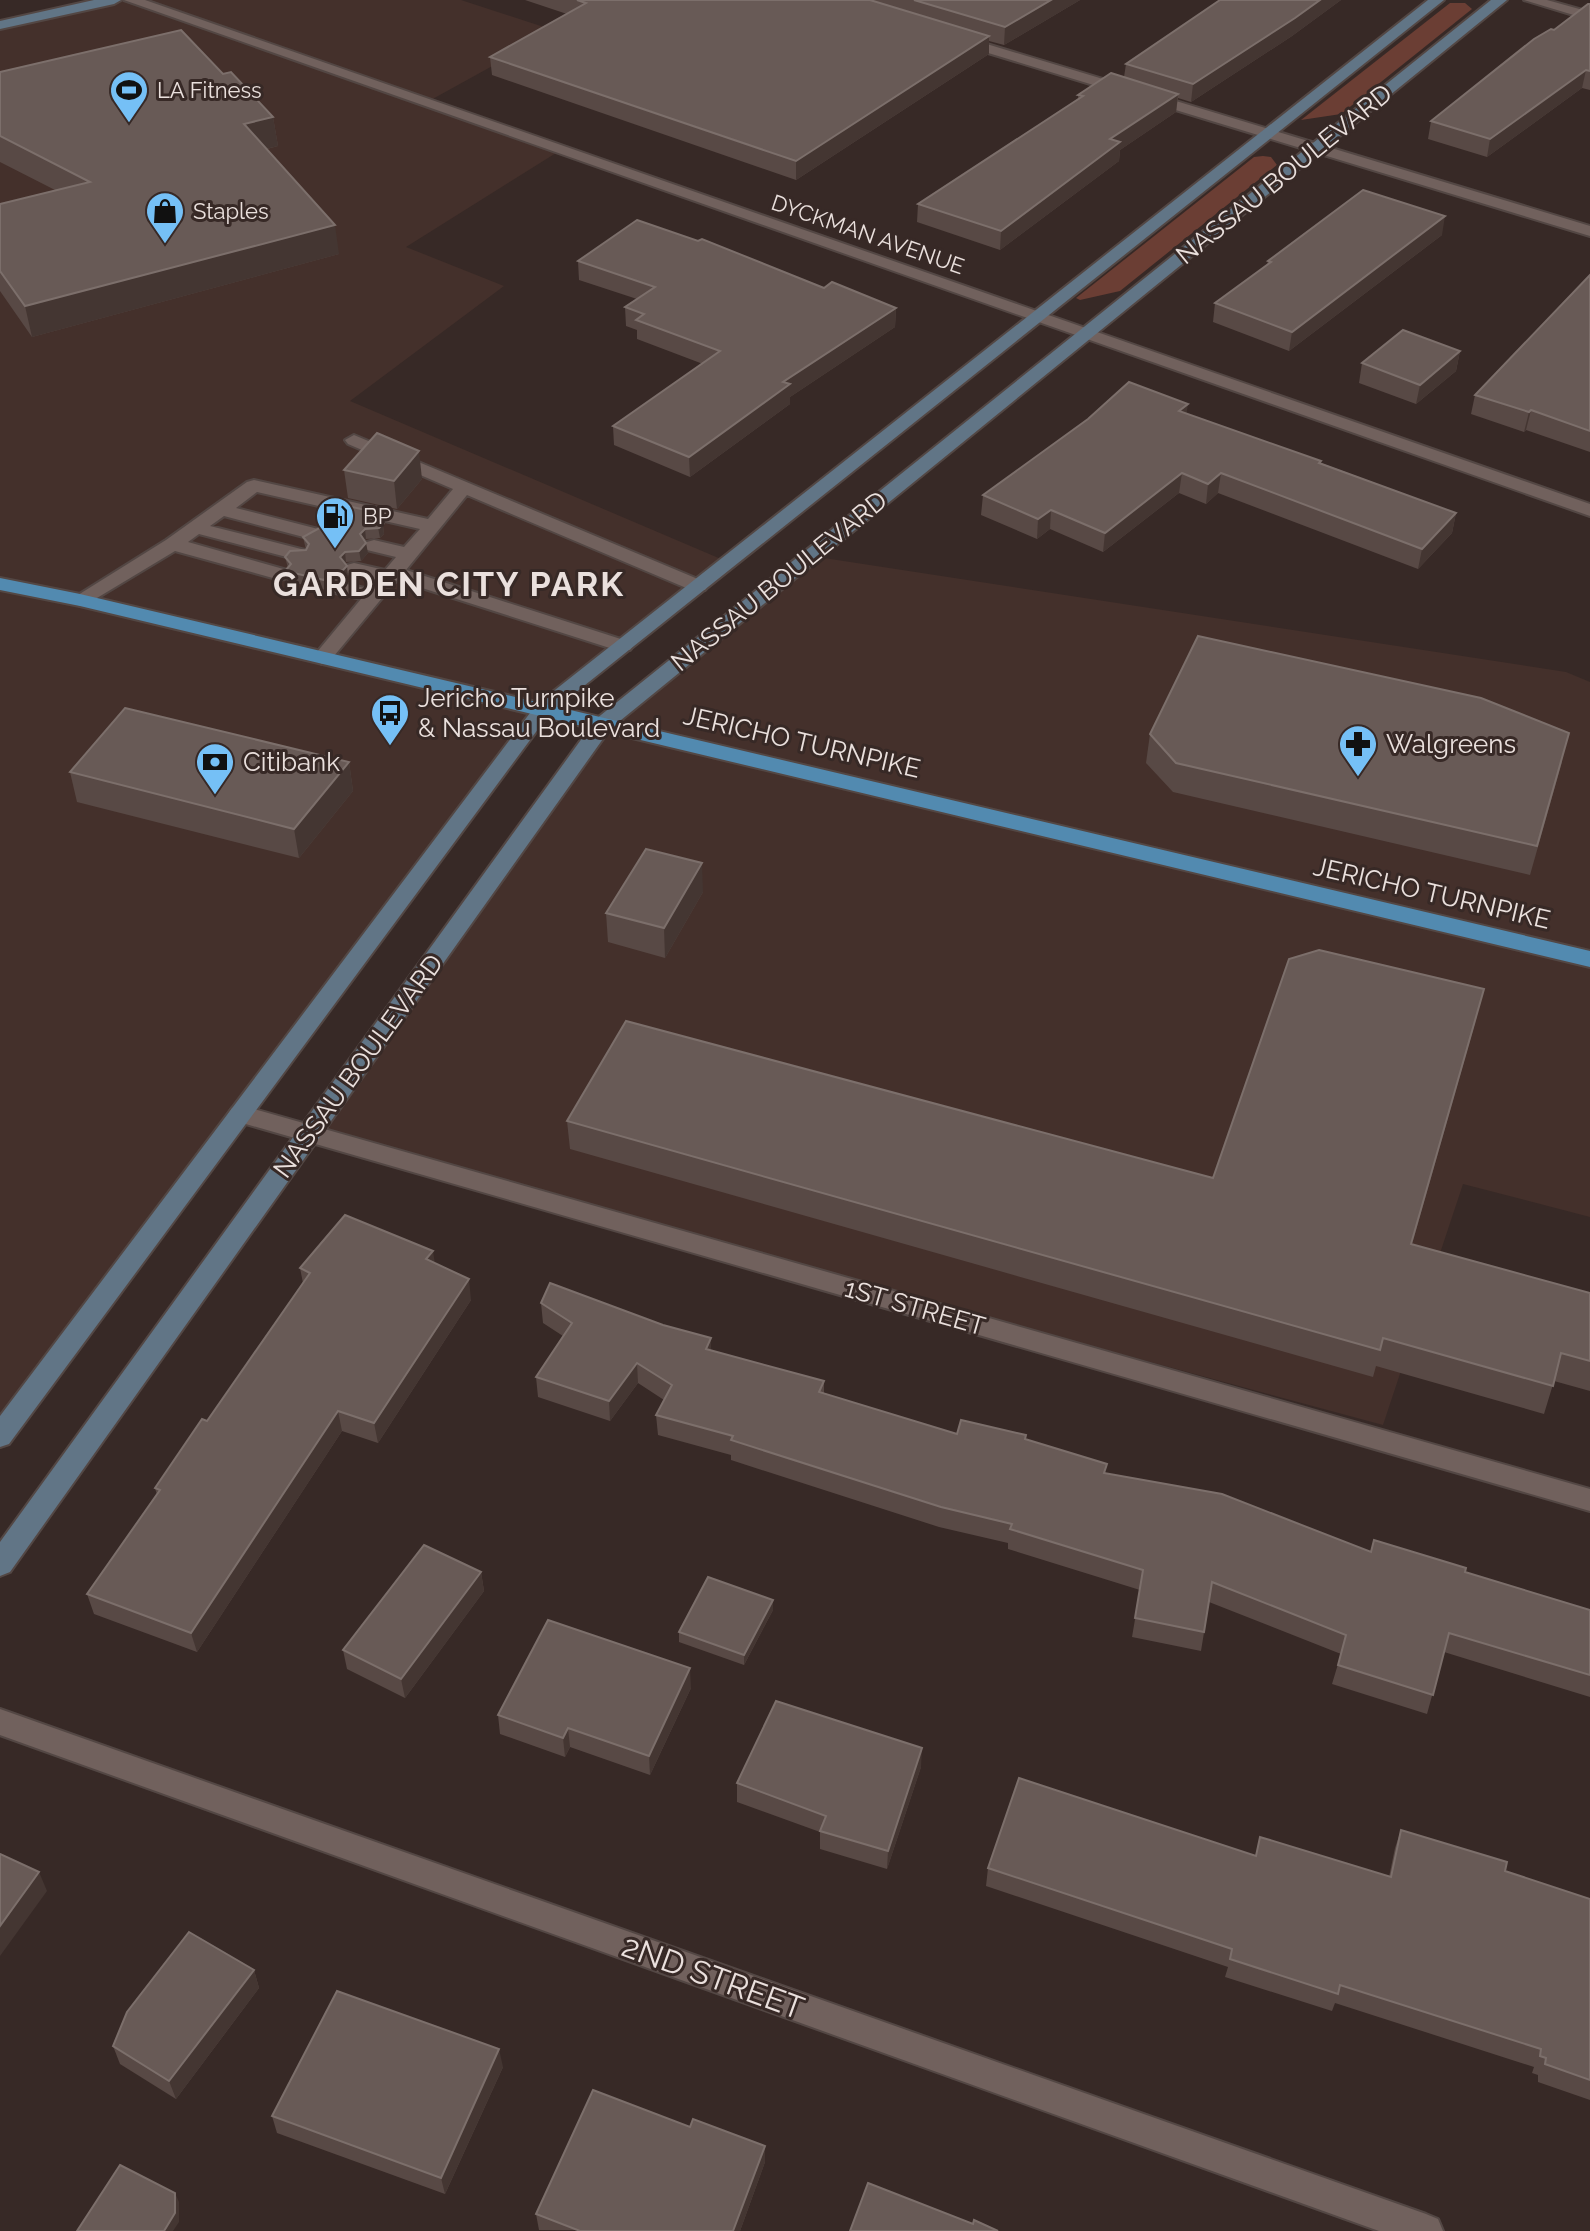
<svg xmlns="http://www.w3.org/2000/svg" width="1590" height="2231" viewBox="0 0 1590 2231" font-family="Raleway,sans-serif">
<style>
.built{fill:#44302b}
.green{fill:#6b3e34}
.lines{fill:none;stroke-linecap:round;stroke-linejoin:round}
.lane-casing{stroke:#534744;stroke-width:4}
.street-casing{stroke:#534744;stroke-width:4}
.secondary-casing{stroke:#534744;stroke-width:4}
.primary-casing{stroke:#534744;stroke-width:4}
.lane{fill:#71615d;fill-rule:evenodd}
.street{fill:#71615d;fill-rule:evenodd}
.secondary{fill:#617586;fill-rule:evenodd}
.primary{fill:#528ab0;fill-rule:evenodd}
.wall{fill:#584945}
.shaded-wall{fill:#443632}
.building{fill:#685a56;stroke:#7c6f6b;stroke-width:2}
.labels{text-anchor:middle;stroke-width:6;stroke-linejoin:round;paint-order:stroke}
.far-poi-label{font-size:22px;fill:#eae0dd;stroke:#372926;text-anchor:start}
.far-street-label{font-size:22px;fill:#eae0dd;stroke:#372926}
.street-label{font-size:26px;fill:#eae0dd;stroke:#372926}
.poi-label{font-size:26px;fill:#eae0dd;stroke:#372926;text-anchor:start}
.near-street-label{font-size:32px;fill:#eae0dd;stroke:#372926}
.district-label{font-size:34px;font-weight:bold;letter-spacing:2px;fill:#eae0dd;stroke:#372926}
</style>
<rect width="100%" height="100%" fill="#372926"/>
<g class="built">
<polygon points="114,0 461,0 556,31 429,101 564,148 406,247 504,286 350,401 728,562 543,709 0,1436 0,25"/>
<polygon points="811,556 1566,672 1590,682 1590,1217 1463,1184 1383,1425 309,1134 603,724"/>
</g>
<g class="green">
<polygon points="1450,3 1465,3 1472,9 1341,114 1301,120"/>
<polygon points="1263,156 1271,157 1277,165 1120,291 1080,300 1076,298 1254,157"/>
</g>
<g class="lines">
<g class="lane-casing">
<polygon id="lane" points="354,435 705,582 708,586 705,590 691,590 467,495 406,570 630,642 633,646 630,650 616,650 397,580 329,662 322,664 312,658 361,599 331,592 328,588 331,584 338,582 369,589 377,580 347,573 344,569 347,565 354,563 385,570 396,557 367,550 364,546 367,542 374,540 404,547 420,529 257,492 236,508 322,530 324,534 315,540 224,516 210,526 305,550 308,554 305,558 298,560 199,534 188,542 287,570 290,574 287,578 280,580 175,551 87,604 80,606 70,600 166,540 247,482 254,480 428,519 453,489 348,444 345,440"/>
</g>
<g class="street-casing">
<g id="street">
<polygon points="124,0 145,0 1590,504 1590,516"/>
<polygon points="1524,0 1547,0 1590,12 1590,20"/>
<polygon points="957,35 1590,226 1590,236 952,42 952,36"/>
<polygon points="240,1105 1590,1489 1590,1511 232,1120 228,1114 232,1108"/>
<polygon points="0,1709 1426,2214 1438,2219 1443,2231 1379,2231 0,1735"/>
</g>
</g>
<g class="secondary-casing">
<g id="secondary">
<polygon points="94,0 121,0 114,4 0,29 0,21"/>
<polygon points="1428,0 1444,0 550,713 9,1444 0,1447 0,1416 536,705"/>
<polygon points="1491,0 1507,0 610,729 10,1572 0,1576 0,1542 596,719"/>
</g>
</g>
<g class="primary-casing">
<polygon id="primary" points="0,578 80,594 1590,951 1590,967 80,606 0,590"/>
</g>
<use href="#lane" class="lane"/>
<use href="#street" class="street"/>
<use href="#secondary" class="secondary"/>
<use href="#primary" class="primary"/>
</g>
<g class="wall">
<polygon points="525,0 1080,0 1004,45 989,41 989,54 796,180 492,75 490,57 567,14"/>
<polygon points="1220,0 1341,0 1292,36 1191,102 1178,98 1176,112 1120,150 1119,161 1000,250 917,222 918,204 1078,100 1078,95 1124,77 1126,64"/>
<polygon points="1590,4 1590,90 1582,88 1487,157 1428,139 1431,121"/>
<polygon points="0,72 223,74 273,117 278,146 267,149 339,254 32,337 0,291 0,204 55,190 0,162"/>
<polygon points="1442,235 1289,351 1213,322 1215,303 1267,265 1268,261"/>
<polygon points="578,261 824,288 896,308 895,327 790,397 790,404 690,477 614,445 613,426 703,364 637,339 637,330 626,326 625,307 637,299 579,280"/>
<polygon points="1590,275 1590,452 1526,430 1524,432 1471,414 1475,395"/>
<polygon points="1460,351 1456,371 1416,404 1359,383 1362,363"/>
<polygon points="1186,414 1321,461 1321,463 1456,513 1452,533 1418,569 1218,493 1206,504 1179,493 1103,552 1050,529 1037,539 981,515 983,495"/>
<polygon points="344,470 422,479 397,509 348,498"/>
<polygon points="321,517 385,524 383,526 384,534 380,538 366,539 365,541 368,553 361,561 346,562 345,564 348,576 345,580 330,581 326,590 287,581 285,571 288,568 285,557 306,550 303,537 322,526"/>
<polygon points="1150,734 1562,762 1530,875 1173,792 1146,763"/>
<polygon points="349,762 353,791 299,858 77,802 70,772"/>
<polygon points="703,892 665,958 608,942 606,913"/>
<polygon points="1477,1016 1412,1244 1590,1293 1590,1391 1554,1381 1544,1414 1376,1366 1373,1377 570,1149 567,1121 1213,1178"/>
<polygon points="435,1263 471,1300 378,1443 342,1431 197,1652 94,1614 87,1594 157,1495 155,1488 207,1421 303,1283 300,1268"/>
<polygon points="541,1303 663,1325 711,1338 711,1351 824,1381 824,1393 957,1434 1026,1435 1026,1439 1106,1473 1371,1552 1465,1572 1590,1610 1590,1697 1444,1652 1427,1714 1332,1684 1341,1654 1209,1602 1201,1651 1132,1637 1140,1590 1008,1549 1008,1543 939,1527 731,1460 731,1455 658,1435 656,1415 664,1400 638,1383 610,1421 538,1397 536,1377 563,1336 543,1323"/>
<polygon points="481,1572 484,1591 405,1698 347,1669 343,1650"/>
<polygon points="773,1610 744,1665 679,1642 679,1632"/>
<polygon points="691,1688 650,1775 570,1747 565,1757 500,1734 498,1715"/>
<polygon points="921,1767 887,1869 820,1849 820,1832 737,1802 737,1783"/>
<polygon points="1401,1830 1505,1871 1590,1899 1590,2100 1538,2082 1538,2075 1532,2073 1534,2067 1335,2003 1332,2011 1225,1977 1228,1967 986,1886 988,1868 1256,1856 1389,1877 1395,1848"/>
<polygon points="254,1970 259,1988 176,2099 120,2064 113,2046"/>
<polygon points="503,2067 445,2194 277,2133 272,2116"/>
<polygon points="690,2127 765,2146 765,2162 740,2231 539,2230 536,2214"/>
</g>
<g class="shaded-wall">
<polygon points="1051,0 1080,0 1004,45 1005,27"/>
<polygon points="1320,0 1341,0 1292,36 1191,102 1193,84"/>
<polygon points="989,36 989,54 796,180 796,161"/>
<polygon points="1586,70 1582,88 1487,157 1490,139"/>
<polygon points="1178,94 1176,112 1120,150 1119,161 1000,250 1001,231 1110,139"/>
<polygon points="273,117 278,146 249,153 244,124"/>
<polygon points="1445,216 1442,235 1289,351 1292,332"/>
<polygon points="335,225 339,254 32,337 25,306"/>
<polygon points="896,308 895,327 790,397 790,404 690,477 689,457 783,382"/>
<polygon points="1460,351 1456,371 1416,404 1420,385"/>
<polygon points="1188,404 1185,423 1179,411"/>
<polygon points="1531,410 1526,430 1524,432 1529,412"/>
<polygon points="419,451 422,479 397,509 394,481"/>
<polygon points="1182,473 1179,493 1103,552 1105,533"/>
<polygon points="1221,473 1218,493 1206,504 1208,484"/>
<polygon points="1051,510 1050,529 1037,539 1038,519"/>
<polygon points="1456,513 1452,533 1418,569 1422,549"/>
<polygon points="384,514 385,524 383,526 384,534 380,538 377,522"/>
<polygon points="365,529 366,539 362,544 360,534"/>
<polygon points="366,543 368,553 361,561 359,551"/>
<polygon points="345,552 346,562 342,567 340,557"/>
<polygon points="347,566 348,576 345,580 343,570"/>
<polygon points="329,571 330,581 326,590 324,580"/>
<polygon points="349,762 353,791 299,858 294,829"/>
<polygon points="702,863 703,892 665,958 664,928"/>
<polygon points="1484,989 1477,1016 1404,1271 1411,1244"/>
<polygon points="433,1251 436,1271 426,1259"/>
<polygon points="469,1279 471,1300 378,1443 374,1423"/>
<polygon points="711,1338 711,1358 706,1349"/>
<polygon points="637,1363 638,1383 610,1421 609,1401"/>
<polygon points="338,1411 342,1431 197,1652 191,1633"/>
<polygon points="481,1572 484,1591 405,1698 401,1679"/>
<polygon points="773,1600 773,1610 744,1665 744,1655"/>
<polygon points="690,1668 691,1688 650,1775 649,1756"/>
<polygon points="568,1728 570,1747 565,1757 563,1738"/>
<polygon points="922,1748 921,1767 887,1869 888,1851"/>
<polygon points="39,1872 47,1891 0,1956 0,1926"/>
<polygon points="254,1970 259,1988 176,2099 169,2081"/>
<polygon points="499,2049 503,2067 445,2194 441,2178"/>
<polygon points="765,2146 765,2162 740,2231 733,2231"/>
<polygon points="175,2193 179,2202 179,2222 173,2231 164,2231"/>
</g>
<g class="building">
<polygon points="577,0 870,0 989,36 796,161 490,57 586,3"/>
<polygon points="914,0 1051,0 1005,27"/>
<polygon points="1220,0 1320,0 1295,18 1193,84 1126,64"/>
<polygon points="1588,4 1590,4 1590,71 1586,70 1490,139 1431,121 1534,39 1551,29 1554,30"/>
<polygon points="181,30 223,74 231,72 273,117 244,124 335,225 25,306 0,271 0,204 90,182 0,136 0,72"/>
<polygon points="1111,73 1178,94 1110,139 1120,142 1001,231 918,204 1083,96 1078,95"/>
<polygon points="1363,190 1445,216 1292,332 1215,303 1271,262 1268,261"/>
<polygon points="637,220 698,241 702,239 824,288 832,282 896,308 783,382 790,384 689,457 613,426 720,351 636,320 644,314 625,307 655,287 578,261"/>
<polygon points="1590,275 1590,431 1531,410 1529,412 1475,395"/>
<polygon points="1403,330 1460,351 1420,385 1362,363"/>
<polygon points="1129,382 1188,404 1179,411 1321,461 1319,463 1456,513 1422,549 1221,473 1208,484 1182,473 1105,533 1051,510 1038,519 983,495 1088,419"/>
<polygon points="377,433 419,451 394,481 344,470"/>
<polygon points="334,503 384,514 377,522 383,524 379,528 365,529 360,534 366,543 359,551 345,552 340,557 347,566 343,570 329,571 324,580 285,571 291,564 285,557 290,551 306,550 309,544 303,537 325,525 321,517"/>
<polygon points="1198,636 1481,698 1569,733 1537,846 1176,763 1150,734"/>
<polygon points="125,708 349,762 294,829 70,772"/>
<polygon points="646,849 702,863 664,928 606,913"/>
<polygon points="1319,950 1484,989 1411,1244 1590,1293 1590,1361 1561,1353 1553,1386 1383,1338 1380,1350 567,1121 626,1021 1213,1178 1289,959"/>
<polygon points="345,1215 433,1251 426,1259 469,1279 374,1423 338,1411 191,1633 87,1594 160,1490 155,1488 202,1419 207,1421 310,1273 300,1268"/>
<polygon points="550,1283 663,1325 711,1338 706,1349 824,1381 819,1392 957,1434 961,1420 1026,1435 1025,1439 1107,1464 1104,1473 1222,1494 1371,1552 1374,1540 1466,1568 1465,1572 1590,1610 1590,1675 1449,1633 1433,1695 1338,1665 1346,1635 1212,1582 1204,1632 1135,1618 1143,1570 1010,1529 1012,1524 941,1507 731,1440 733,1436 656,1415 672,1385 637,1363 609,1401 536,1377 572,1323 541,1303"/>
<polygon points="424,1545 481,1572 401,1679 343,1650"/>
<polygon points="708,1577 773,1600 744,1655 679,1632"/>
<polygon points="548,1620 690,1668 649,1756 568,1728 563,1738 498,1715"/>
<polygon points="776,1701 922,1748 888,1851 820,1831 826,1816 737,1783"/>
<polygon points="1019,1778 1256,1856 1260,1837 1391,1877 1401,1830 1507,1862 1505,1871 1590,1899 1590,2080 1545,2064 1546,2058 1540,2056 1541,2049 1340,1985 1338,1994 1230,1959 1232,1949 988,1868"/>
<polygon points="0,1854 39,1872 0,1926"/>
<polygon points="189,1932 254,1970 169,2081 113,2046 127,2012"/>
<polygon points="337,1991 499,2049 441,2178 272,2116"/>
<polygon points="593,2090 690,2127 693,2119 765,2146 733,2231 580,2231 536,2214"/>
<polygon points="120,2165 175,2193 175,2213 164,2231 77,2231"/>
<polygon points="868,2183 973,2224 974,2220 998,2231 850,2231"/>
</g>
<defs>
<g id="stadium-pin" transform="scale(2)"><path d="M0 17L-7.5 6A9.5 9.5 0 1 1 7.5 6Z" fill="#75c0f6" stroke="#372926"/><path d="M0-5a6.5 5 0 1 0 0 10a6.5 5 0 1 0 0-10ZM-3.5-1.8h7v3.6h-7Z" fill="#111"/></g>
<g id="shop-pin" transform="scale(2)"><path d="M0 17L-7.5 6A9.5 9.5 0 1 1 7.5 6Z" fill="#75c0f6" stroke="#372926"/><path d="M-5-2.5h2.3a2.7 3.5 0 0 1 5.4 0H5L5.5 6h-11ZM-1.5-2.5h3a1.5 2.3 0 0 0-3 0Z" fill="#111"/></g>
<g id="fuel-pin" transform="scale(2)"><path d="M0 17L-7.5 6A9.5 9.5 0 1 1 7.5 6Z" fill="#75c0f6" stroke="#372926"/><path d="M-5.5-6h7V0h2V4h1.3V-2.5L3-4.5l.8-.8L6-3V5H2.5V1h-1V6h-7ZM-4.2-4.7v3.2H.2V-4.7Z" fill="#111"/></g>
<g id="bus-pin" transform="scale(2)"><path d="M0 17L-7.5 6A9.5 9.5 0 1 1 7.5 6Z" fill="#75c0f6" stroke="#372926"/><path d="M-5-6H5V4H4V6H2V4H-2V6H-4V4H-5ZM-3.5-4V0h7V-4ZM-3.5 1.2v1.5H-2V1.2ZM2 1.2v1.5H3.5V1.2Z" fill="#111"/></g>
<g id="pharmacy-pin" transform="scale(2)"><path d="M0 17L-7.5 6A9.5 9.5 0 1 1 7.5 6Z" fill="#75c0f6" stroke="#372926"/><path d="M-2-6h4v4h4v4h-4v4h-4v-4h-4v-4h4Z" fill="#111"/></g>
<g id="bank-pin" transform="scale(2)"><path d="M0 17L-7.5 6A9.5 9.5 0 1 1 7.5 6Z" fill="#75c0f6" stroke="#372926"/><path d="M-6-4H6V4H-6ZM0-2.3a2.3 2.3 0 1 0 0 4.6a2.3 2.3 0 1 0 0-4.6Z" fill="#111"/></g>
</defs>
<g fill-rule="evenodd">
<use href="#stadium-pin" x="129" y="90"/>
<use href="#shop-pin" x="165" y="211"/>
<use href="#fuel-pin" x="335" y="516"/>
<use href="#bus-pin" x="390" y="713"/>
<use href="#pharmacy-pin" x="1358" y="744"/>
<use href="#bank-pin" x="215" y="762"/>
</g>
<g class="labels">
<g class="far-poi-label">
<text x="157" y="98">LA Fitness</text>
<text x="193" y="219">Staples</text>
<text x="363" y="524">BP</text>
</g>
<g class="far-street-label">
<text transform="translate(868 234) rotate(19)" y="8">DYCKMAN AVENUE</text>
</g>
<g class="street-label">
<text transform="translate(1284 174) rotate(-39)" y="9">NASSAU BOULEVARD</text>
<text transform="translate(779 581) rotate(-39)" y="9">NASSAU BOULEVARD</text>
<text transform="translate(802 742) rotate(13)" y="9">JERICHO TURNPIKE</text>
<text transform="translate(1432 893) rotate(13)" y="9">JERICHO TURNPIKE</text>
<text transform="translate(358 1066) rotate(-54)" y="9">NASSAU BOULEVARD</text>
<text transform="translate(915 1307) rotate(16)" y="9">1ST STREET</text>
</g>
<g class="poi-label">
<text x="418" y="707">Jericho Turnpike<tspan x="418" dy="30">&amp; Nassau Boulevard</tspan></text>
<text x="1386" y="753">Walgreens</text>
<text x="243" y="771">Citibank</text>
</g>
<g class="near-street-label">
<text transform="translate(713 1977) rotate(20)" y="11">2ND STREET</text>
</g>
<g class="district-label">
<text x="449" y="596">GARDEN CITY PARK</text>
</g>
</g>
</svg>
